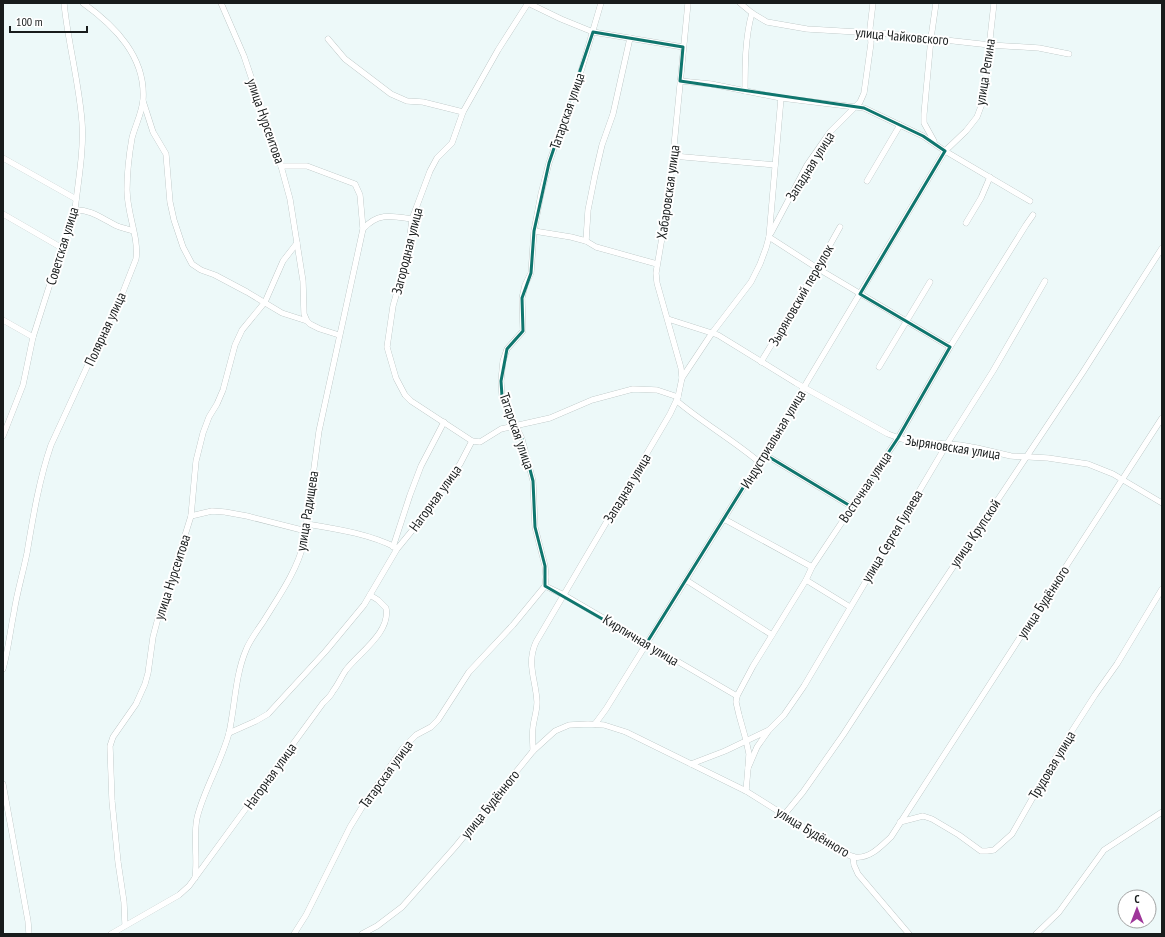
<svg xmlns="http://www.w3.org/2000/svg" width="1165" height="937" viewBox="0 0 1165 937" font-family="'PT Sans Narrow',sans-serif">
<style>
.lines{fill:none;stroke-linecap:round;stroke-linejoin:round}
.minor-casing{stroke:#abb7b6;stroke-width:6}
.minor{stroke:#fff;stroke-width:5.5}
.marked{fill:none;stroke:#0f766e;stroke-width:3;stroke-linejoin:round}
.labels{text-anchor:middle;stroke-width:4;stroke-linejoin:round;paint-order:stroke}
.street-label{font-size:14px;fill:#181c1c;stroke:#fff}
</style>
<rect width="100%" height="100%" fill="#edf9f9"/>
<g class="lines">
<g class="minor-casing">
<g id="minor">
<polyline points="221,3 244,56 281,166 290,199 303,281 304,314 307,321 310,324 320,329 339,335"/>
<polyline points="528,3 498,50 463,112 452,143 437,158 430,171 412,219 408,253 393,306 387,347 396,378 405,395 411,401 472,441 480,442 501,429 550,418 592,400 633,389 657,390 678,397"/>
<polyline points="528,3 561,19 593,32 683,47"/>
<polyline points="740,3 752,13 767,22 807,29 891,34 990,45 1039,48 1069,54"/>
<polyline points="328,39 345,59 391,94 407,101 423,102 463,112"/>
<polyline points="680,81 711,84 781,98 864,108 923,136 945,151 1030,201"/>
<path d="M745,91C745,66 745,37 752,13"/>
<polyline points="143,101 153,132 166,154 170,202 174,220 183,247 192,264 201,270 215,275 247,292 282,313 307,321"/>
<polyline points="934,141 924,123 924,114 931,38 936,3"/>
<polyline points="673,156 775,165"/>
<polyline points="3,158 76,199"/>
<polyline points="281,166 307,166 355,184 360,195 363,229"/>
<polyline points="867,181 900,125"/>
<path d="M75,210C91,209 104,220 117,226C122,228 128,229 133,231"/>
<polyline points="3,214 62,248"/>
<polyline points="966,223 981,198 990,177"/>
<polyline points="534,231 571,237 586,241 596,247 657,264"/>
<polyline points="771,233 807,165 830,132 860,102 864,93 871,43 870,28 873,3"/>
<polyline points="769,237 817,268 950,347"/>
<polyline points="586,241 588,210 595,175 602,145 613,114 630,38"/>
<polyline points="668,319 718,335 796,383 888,434 902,439 919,442 960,445 977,448 1011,456 1048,458 1088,464 1113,474 1162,503"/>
<polyline points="3,320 33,337"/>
<polyline points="761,362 817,268 840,227"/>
<polyline points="879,367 930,282"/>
<polyline points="682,378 681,368 657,283 656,273 667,208 673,156 688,3"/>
<path d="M677,401C703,423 733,440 759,462"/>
<path d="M3,436L23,385L33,337L72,215L75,210C78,181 84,152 82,122C79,82 68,43 64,3"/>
<polyline points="764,454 852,507"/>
<polyline points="191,516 212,511 225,512 247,516 306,531"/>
<polyline points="724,519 812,567"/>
<path d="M307,524C337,529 370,534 397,548"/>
<polyline points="393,547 410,495 421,466 444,422"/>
<polyline points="686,580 772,635"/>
<polyline points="806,580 850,607"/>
<polyline points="545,586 564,595 737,696"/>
<path d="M3,669C8,651 10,632 14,612C17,592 23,573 27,553C33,517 39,480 51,445L92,356L117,307L136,259C139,237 127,214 127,190C127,173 129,155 132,138C135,126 142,113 143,100C146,57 115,26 83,3"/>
<polyline points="595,724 606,709 764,454 945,151 966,131 977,117 983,101 994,3"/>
<polyline points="229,733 256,721 268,714 325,652 364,605 397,549 415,527 460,464 472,441"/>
<path d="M533,751C533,743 532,735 533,727C534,718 537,711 537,702C536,680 526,664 536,642L670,414L678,397L682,378L712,333L751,282L760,264L766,248L769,237L781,98"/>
<polyline points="691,764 725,751 769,730"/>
<polyline points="748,768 749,754 746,740 739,715 736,702 737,696 753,666 806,580 812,567 898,438 950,347 1026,225 1033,215"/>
<polyline points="3,784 28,921 29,934"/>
<polyline points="746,791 748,768 757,747 769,730 784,715 804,686 947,444 993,371 1045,281"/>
<polyline points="784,815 803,792 843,735 917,621 1083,372 1162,248"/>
<polyline points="900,822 923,816 932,819 959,835 981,851 987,851 994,850 1012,834 1061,748 1095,695 1117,664 1162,589"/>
<polyline points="853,857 854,865 858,874 909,934"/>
<path d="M195,878C198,859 193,838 197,818C204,789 221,763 229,733C235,706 235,676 246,650C250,640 257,631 263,622C279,596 297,571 304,542L319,431L363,229C378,212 392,216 412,219"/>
<polyline points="125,925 124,902 118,862 112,801 110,746 113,737 136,704 145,684 148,673 153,637 158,618 165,601 175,567 191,516 196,461 203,433 209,417 217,404 223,390 235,345 242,330 265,302 283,261 297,243"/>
<path d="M111,934L179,895L189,886L323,703C327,699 331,696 333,691C338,685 341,677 346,670C359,653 391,632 386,608L378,600L370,595"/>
<polyline points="294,934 306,915 350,827 364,804 403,748 416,735 431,727 438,720 469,672 513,625 545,586 546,577 545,566 535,527 533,481 522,439 502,396 501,381 503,361 507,349 523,331 522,298 525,285 531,273 534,231 541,194 549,163 579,78 601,3"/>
<path d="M362,934L377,926L402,907L456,846L533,751L555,731L569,725L588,724L604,725L626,732L746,791L840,850C844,853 850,856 855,857C870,859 881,846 891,837L1162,418"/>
<polyline points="1036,934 1059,912 1104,850 1162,812"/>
</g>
</g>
<use href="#minor" class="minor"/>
</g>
<path class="marked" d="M593,32L683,47L680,81L864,108L923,136L945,151L860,294L950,347L898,438L852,507L764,454L646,644L545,586V566L535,527L533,481L522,439L502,396L501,381L507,349L523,331L522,298L531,273L534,231L549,163Z"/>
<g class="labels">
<g class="street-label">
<text transform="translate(902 36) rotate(5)" y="5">улица Чайковского</text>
<text transform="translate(985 72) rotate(-81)" y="5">улица Репина</text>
<text transform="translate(567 111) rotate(-71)" y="5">Татарская улица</text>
<text transform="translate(266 121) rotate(71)" y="5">улица Нурсеитова</text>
<text transform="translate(810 166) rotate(-58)" y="5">Западная улица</text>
<text transform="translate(668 192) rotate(-82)" y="5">Хабаровская улица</text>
<text transform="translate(62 246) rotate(-73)" y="5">Советская улица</text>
<text transform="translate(407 251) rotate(-76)" y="5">Загородная улица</text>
<text transform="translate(801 295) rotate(-60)" y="5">Зыряновский переулок</text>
<text transform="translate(105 329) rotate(-65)" y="5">Полярная улица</text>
<text transform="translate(517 431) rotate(71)" y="5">Татарская улица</text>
<text transform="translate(773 439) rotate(-59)" y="5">Индустриальная улица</text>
<text transform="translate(953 447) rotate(9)" y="5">Зыряновская улица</text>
<text transform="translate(865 487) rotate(-56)" y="5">Восточная улица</text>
<text transform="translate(627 488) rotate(-59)" y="5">Западная улица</text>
<text transform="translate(435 498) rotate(-54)" y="5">Нагорная улица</text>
<text transform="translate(307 511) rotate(-81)" y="5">улица Радищева</text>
<text transform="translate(975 533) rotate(-56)" y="5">улица Крупской</text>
<text transform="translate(892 536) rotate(-59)" y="5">улица Сергея Гуляева</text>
<text transform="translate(172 577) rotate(-72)" y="5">улица Нурсеитова</text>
<text transform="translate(1043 602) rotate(-57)" y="5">улица Будённого</text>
<text transform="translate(641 640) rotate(31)" y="5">Кирпичная улица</text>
<text transform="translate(1052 765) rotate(-59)" y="5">Трудовая улица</text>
<text transform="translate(386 774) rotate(-54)" y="5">Татарская улица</text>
<text transform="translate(270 776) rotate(-54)" y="5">Нагорная улица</text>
<text transform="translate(490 804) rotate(-51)" y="5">улица Будённого</text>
<text transform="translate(813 832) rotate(31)" y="5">улица Будённого</text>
</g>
</g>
<rect width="1165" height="937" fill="none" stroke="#181c1c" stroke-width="8"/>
<g transform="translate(1137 909)"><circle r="19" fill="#ffffff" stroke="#a3a4a4"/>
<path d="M0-3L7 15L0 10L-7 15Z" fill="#9e3699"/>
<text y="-6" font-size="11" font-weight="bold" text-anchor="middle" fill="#181c1c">С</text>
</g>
<path d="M10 26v6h77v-6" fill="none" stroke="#181c1c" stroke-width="2"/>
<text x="16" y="26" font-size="12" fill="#181c1c" stroke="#ffffff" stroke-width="3" paint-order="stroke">100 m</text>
</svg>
